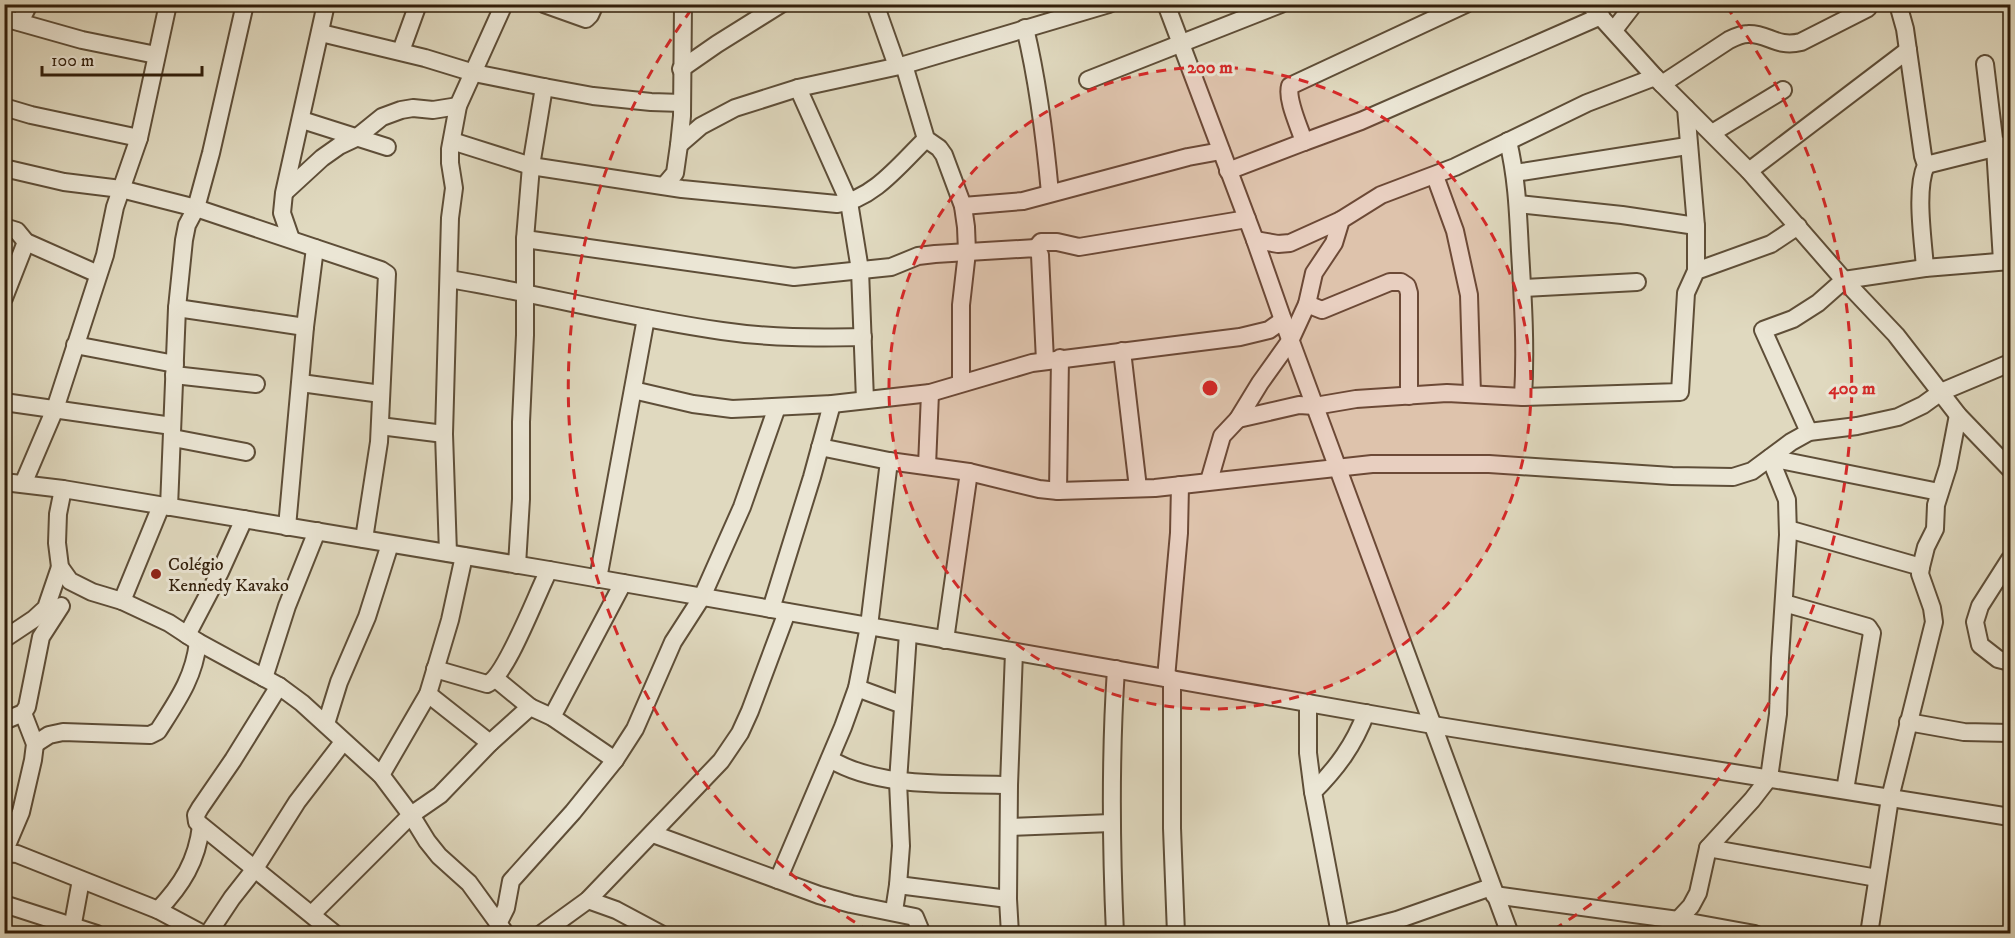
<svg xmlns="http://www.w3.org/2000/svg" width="2015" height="938" viewBox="0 0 2015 938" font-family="'IM FELL DW Pica',serif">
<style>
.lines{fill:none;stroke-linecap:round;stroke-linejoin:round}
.minor-casing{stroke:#5e4e38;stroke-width:20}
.minor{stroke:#ebe6d5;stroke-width:16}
.ring{fill:none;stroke:#d62828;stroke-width:3;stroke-dasharray:10 8}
.poi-dot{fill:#8f2418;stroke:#ebe6d5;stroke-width:2}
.labels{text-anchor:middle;stroke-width:6;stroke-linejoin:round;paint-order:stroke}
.poi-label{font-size:18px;fill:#321f0b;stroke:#ebe6d5;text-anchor:start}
.centre{fill:#d62828;stroke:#ebe6d5;stroke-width:3}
.ring-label{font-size:18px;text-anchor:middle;font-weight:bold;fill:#d62828;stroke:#ebe6d5;stroke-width:6;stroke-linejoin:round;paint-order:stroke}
</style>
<rect width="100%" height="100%" fill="#e0d9bf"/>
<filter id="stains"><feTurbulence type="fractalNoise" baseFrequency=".00333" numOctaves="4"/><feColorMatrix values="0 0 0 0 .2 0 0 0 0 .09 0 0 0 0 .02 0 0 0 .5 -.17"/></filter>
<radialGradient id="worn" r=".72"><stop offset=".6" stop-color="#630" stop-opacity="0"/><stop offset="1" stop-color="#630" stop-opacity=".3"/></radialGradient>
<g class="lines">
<g class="minor-casing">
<g id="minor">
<polyline points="544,4 586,19 590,15 595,4"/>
<polyline points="875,4 897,66"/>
<polyline points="1166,4 1255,240 1283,320 1510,934"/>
<polyline points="1589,4 1655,77 1749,171 1844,280 1896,335 1958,415 2010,469"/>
<path d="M1898,4L1905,29L1923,156L1926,165C1915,190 1923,239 1925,268"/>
<polyline points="4,18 82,40 156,55"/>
<polyline points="20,22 29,4"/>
<path d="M1025,28C1038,82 1045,138 1050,193"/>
<polyline points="1614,30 1634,4"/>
<polyline points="321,33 425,58 474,73 544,87 593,96 651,102 682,103"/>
<polyline points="401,51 418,4"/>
<polyline points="1985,64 1995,147 2002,261"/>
<polyline points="904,65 926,139 939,148 944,155 963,206 966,227 967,252 961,305 961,383"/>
<polyline points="681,69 717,44 781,4"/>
<polyline points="1088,80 1281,4"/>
<path d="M1662,84L1729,40C1735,37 1741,34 1748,34C1768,33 1776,48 1801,42L1868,8"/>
<polyline points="798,88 849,202 860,270 865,400"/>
<polyline points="4,107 31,115 139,138"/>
<polyline points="1686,108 1696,226 1696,271"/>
<polyline points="302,120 387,147"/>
<polyline points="1712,133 1783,90"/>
<path d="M452,141L531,166L682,189L837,204C873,200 901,163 926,139"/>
<path d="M1508,141C1517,179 1518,212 1520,251C1523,300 1526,348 1523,397"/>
<polyline points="1304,142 1361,121 1601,16"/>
<polyline points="679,145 701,126 735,108 798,88 904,65 1109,4"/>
<polyline points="1926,165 2010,144"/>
<polyline points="4,168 64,182 121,189 196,208 381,270 387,274 379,442 364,539"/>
<path d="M1228,171L1304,142C1300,128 1286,100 1290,86L1466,4"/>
<polyline points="1749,171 1908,50"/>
<polyline points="1515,173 1687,146"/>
<polyline points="1435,176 1455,231 1469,295 1472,394"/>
<polyline points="664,186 675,173 679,145 682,116 683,4"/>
<polyline points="285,192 322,158 339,146 356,138 382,117 401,110 413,108 433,110 458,106"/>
<polyline points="1518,204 1622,215 1696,226"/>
<polyline points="963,206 1023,201 1188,157 1221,151"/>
<polyline points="4,227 17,231 26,242 98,274"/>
<polyline points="291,239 282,213 284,193 326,4"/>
<polyline points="525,239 794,277 891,267 918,256 935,254 1036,248 1040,255 1045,361"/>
<polyline points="1255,240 1278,244 1290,243 1341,220"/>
<polyline points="1036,248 1041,242 1057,242 1079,247 1247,219"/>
<path d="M449,279C540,294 630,318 722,331C769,338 816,338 863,337"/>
<polyline points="1523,288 1637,282"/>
<polyline points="4,298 26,242"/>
<polyline points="1307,304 1322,310 1390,282 1401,282 1407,286 1409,293 1409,396"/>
<polyline points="177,308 305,327"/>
<polyline points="75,345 175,364"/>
<polyline points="1122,351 1138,488"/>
<polyline points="174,375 256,384"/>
<polyline points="301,383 381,394"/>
<polyline points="633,390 693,404 732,409 832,404 930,393 1032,363 1240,337 1269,330 1283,320"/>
<polyline points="4,402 172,426"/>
<polyline points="1238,419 1299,405 1315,406 1356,399 1447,393 1523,397 1680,392 1686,293 1696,271 1771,244 1798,226"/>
<polyline points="380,426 444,434"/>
<polyline points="1809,432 1763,330 1793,319 1818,303 1844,280 1925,268 2010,261"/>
<polyline points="173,438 246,452"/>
<polyline points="820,447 889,461 969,472 1039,489 1058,491 1155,488 1372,464 1489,464 1672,476 1733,477 1752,471 1791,442 1809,432 1857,426 1898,417 1923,405 1941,392 2010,363"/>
<polyline points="1770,458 1939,492"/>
<polyline points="927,466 930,393"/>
<polyline points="1209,481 1222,436 1238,419 1260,383 1290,341 1307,304 1314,273 1334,243 1341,220 1381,195 1455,167 1587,103 1655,77"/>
<polyline points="4,482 63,489 549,570 1433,725 2010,817"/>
<polyline points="23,484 55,409 105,255 115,207 139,138 168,4"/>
<polyline points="63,489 58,514 57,543 60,567 70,581 92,592 122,601 169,623 198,642 279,686 302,703 381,775 411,815 427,841 439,856 469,883 506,934"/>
<polyline points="1058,491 1060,358"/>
<polyline points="169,507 177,308 184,240 187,225 196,208 211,153 245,4"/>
<polyline points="287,527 305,327 315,248"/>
<polyline points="1788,529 1921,567"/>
<polyline points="448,553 444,434 450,218 454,188 450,163 450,149 458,106 504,4"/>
<polyline points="2010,559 1980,606 1975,622 1980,645 1998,659 2010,662"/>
<polyline points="517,565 521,499 521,422 525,335 525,239 531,166 544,87"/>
<polyline points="598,579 646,318"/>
<polyline points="122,601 161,506"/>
<polyline points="1784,603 1868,627 1872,633 1845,790"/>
<polyline points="771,609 812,477 832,404"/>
<polyline points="187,635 220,572 244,519"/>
<polyline points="4,639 34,619 46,608 60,567"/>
<polyline points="945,640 969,472"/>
<path d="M435,669L487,684C506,677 537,593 549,570"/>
<polyline points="264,678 287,606 317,531"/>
<polyline points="1166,678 1179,533 1180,485"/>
<polyline points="496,679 530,707"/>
<polyline points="1172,679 1172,828 1176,934"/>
<polyline points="279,686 233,760 200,808 196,815 197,822 335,934"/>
<polyline points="857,688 903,705"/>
<polyline points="428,694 490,743"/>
<polyline points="1308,703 1308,753 1313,792"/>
<polyline points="552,717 623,583"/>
<polyline points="4,721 23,713 27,707 41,637 61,606"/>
<polyline points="1908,722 1964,732 2010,733"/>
<polyline points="326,724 339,682 367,617 390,544"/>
<path d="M35,744L49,735L63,732L150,735L158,731C177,701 194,678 198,642"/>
<path d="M830,759C879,789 953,783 1009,785"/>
<polyline points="381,775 428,694 450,620 464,556"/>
<polyline points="1010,827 1111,823"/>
<polyline points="653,834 819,895 851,904 915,917 922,934"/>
<polyline points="1708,848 1877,878"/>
<polyline points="4,852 21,812 33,760 35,744 23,713"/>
<polyline points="4,853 17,854 158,910 203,934"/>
<polyline points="778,880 843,727 857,688 869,626 889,461"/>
<polyline points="898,885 1008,899"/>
<polyline points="1494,895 1678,920 1755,934"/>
<polyline points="588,900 616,910 661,934"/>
<polyline points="4,904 97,934"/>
<path d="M158,910C182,885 197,861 201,826"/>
<polyline points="894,911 898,885 901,846 898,782 908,633"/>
<polyline points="312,914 411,815 440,795 490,743 530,707 552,717 615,760"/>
<polyline points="1678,920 1691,906 1698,893 1708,848 1752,800 1769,778 1778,714 1780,658 1788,535 1787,500 1770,458"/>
<polyline points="498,924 506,908 511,881 573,812 615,760 635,729 673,642 702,597 742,507 777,407"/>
<polyline points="71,934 81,880"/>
<polyline points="208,934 232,898 254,870 297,802 343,742"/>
<polyline points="541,934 588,900 721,761 740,733 750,711 787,612"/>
<polyline points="1010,934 1008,899 1009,785 1014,652"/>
<path d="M1115,934C1111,845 1110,758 1116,669"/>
<path d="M1340,934L1313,792C1337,768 1354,745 1366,713"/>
<polyline points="1344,934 1397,920 1491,887"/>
<polyline points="1869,934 1890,798 1934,622 1932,608 1920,574 1921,567 1926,547 1935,529 1936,505 1948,467 1958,415"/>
</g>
</g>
<use href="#minor" class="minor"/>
</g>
<circle cx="1210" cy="388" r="321" fill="#d62828" fill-opacity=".12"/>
<g class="ring">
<circle cx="1210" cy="388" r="321"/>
<path d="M870 932A642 642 0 0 1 694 6M1726 6A642 642 0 0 1 1550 932"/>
</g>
<circle class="poi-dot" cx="156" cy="574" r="6"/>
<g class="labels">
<g class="poi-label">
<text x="168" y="570">Colégio<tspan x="168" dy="21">Kennedy Kavako</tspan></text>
</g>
</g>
<circle cx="1210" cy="388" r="9" class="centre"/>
<g class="ring-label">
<text x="1210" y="73">200 m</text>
<text x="1852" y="394">400 m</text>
</g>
<rect width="2015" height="938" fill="none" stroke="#e0d9bf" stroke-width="24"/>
<rect x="6" y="6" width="2003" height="926" fill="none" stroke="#321f0b" stroke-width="3"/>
<rect x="12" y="12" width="1991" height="914" fill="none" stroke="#321f0b" stroke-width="1.5"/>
<path d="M42 66v9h160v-9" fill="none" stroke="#321f0b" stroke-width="3"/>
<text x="51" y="66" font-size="18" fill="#321f0b" stroke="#ebe6d5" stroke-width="4.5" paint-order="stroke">100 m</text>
<rect width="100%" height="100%" filter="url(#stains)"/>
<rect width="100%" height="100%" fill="url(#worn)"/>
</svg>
